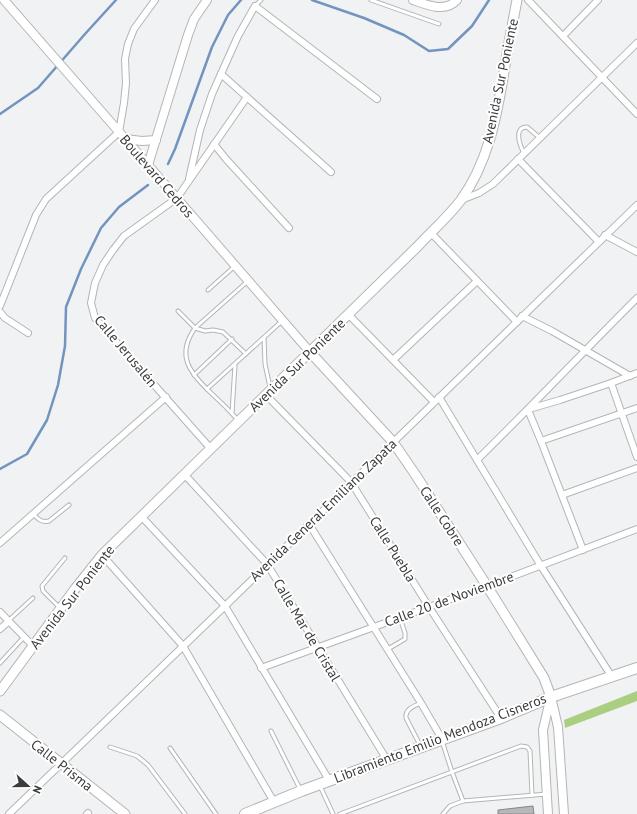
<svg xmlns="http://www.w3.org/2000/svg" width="637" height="814" viewBox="0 0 637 814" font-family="'PT Sans',sans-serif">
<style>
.green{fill:#aacf80}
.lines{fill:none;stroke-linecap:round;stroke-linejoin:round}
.stream{stroke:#7394bf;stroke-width:2.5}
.building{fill:#b7b8b9;stroke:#858687}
.service-casing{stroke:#b3b5b6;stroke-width:5}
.minor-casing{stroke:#b3b5b6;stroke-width:8}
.tertiary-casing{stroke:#b3b5b6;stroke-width:10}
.secondary-casing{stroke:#b3b5b6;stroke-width:11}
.primary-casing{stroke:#b3b5b6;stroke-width:12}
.service{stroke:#fff;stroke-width:3}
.minor{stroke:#fff;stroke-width:6}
.tertiary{stroke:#fff;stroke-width:8}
.secondary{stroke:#fff;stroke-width:9}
.primary{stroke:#fff;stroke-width:10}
.labels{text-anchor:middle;stroke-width:4;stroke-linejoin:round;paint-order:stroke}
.street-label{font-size:14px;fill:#3c3c3d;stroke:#fff}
</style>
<rect width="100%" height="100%" fill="#f1f2f3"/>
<polygon class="green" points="637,691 637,701 565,728 564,720"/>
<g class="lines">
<g class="stream">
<polyline points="312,0 364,18 404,35 429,51 448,49 472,26 489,0"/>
<polyline points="0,114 38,88 85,34 116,0"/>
<polyline points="168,164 175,149 212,47 228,15 241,0"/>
<polyline points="0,469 27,454 47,420 58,385 65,346 66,307 81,269 101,228 119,207 148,185"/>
</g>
</g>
<polygon class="building" points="533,806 534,814 498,814 498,810"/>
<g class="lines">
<g class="service-casing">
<g id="service">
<polyline points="371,0 439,24"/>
<polyline points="255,6 261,0"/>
<path d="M524,153C520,146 513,127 527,127L540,138"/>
<polyline points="208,290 235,266"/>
<polyline points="178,311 195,328 205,331 213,330 223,332 246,354"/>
<polyline points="264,338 265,364 270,387"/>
<polyline points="194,375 232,339"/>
<polyline points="207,389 282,321"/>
<polyline points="232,413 235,365"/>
<path d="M239,421C230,411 220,401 210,392C189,372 176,355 195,328L248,281"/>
<path d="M33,514C38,519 42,523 49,521L69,505"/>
<polyline points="60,608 43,591 42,586 65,558"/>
<polyline points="9,620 33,598"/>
<polyline points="388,649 405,639 405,633 400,618"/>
<polyline points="0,663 24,637"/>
<polyline points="271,731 300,789"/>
<polyline points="442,741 452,772 463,801"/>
<path d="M420,745L406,718C405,709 414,706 421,703"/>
<polyline points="110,747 137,756 148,765 185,814"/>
<polyline points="170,748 216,814"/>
<polyline points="320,786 333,814"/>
<polyline points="340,814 521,746 527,747 530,751 532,795"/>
<polyline points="443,814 450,806 463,801 547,794"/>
</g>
</g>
<g class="minor-casing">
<g id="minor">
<polyline points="528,0 637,114"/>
<polyline points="563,36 598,0"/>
<polyline points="221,74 331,172"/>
<polyline points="214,144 226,159 289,228"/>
<polyline points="518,159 599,242"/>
<polyline points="189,179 200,130 212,94 238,36 255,6 377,99"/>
<polyline points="461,200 479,193 493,184 637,43"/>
<polyline points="431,233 517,322"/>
<polyline points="605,235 637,252"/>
<polyline points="0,306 36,215 46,199 119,132 124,103 126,83 125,59 128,44 134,29 155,0"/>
<polyline points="0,312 5,318 28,333"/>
<polyline points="348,314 434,402"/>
<polyline points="522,316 552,331 630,376"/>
<polyline points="393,360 477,281"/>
<polyline points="611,383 637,457"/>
<polyline points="266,395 351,482 429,607 501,718"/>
<polyline points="439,397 541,566 612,677"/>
<polyline points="529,409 560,400 611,383 637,373"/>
<polyline points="528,410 541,441 583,550"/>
<polyline points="541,441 637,408"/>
<polyline points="211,449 95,318 91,303 95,283 103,265 113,250 124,236 177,198 247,97"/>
<path d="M477,460C531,407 583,352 637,298"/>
<polyline points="184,474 267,564 387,760"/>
<polyline points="562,495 637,468"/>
<polyline points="141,516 225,606 329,780"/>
<polyline points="309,524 421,703 442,739"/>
<polyline points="0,543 166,397"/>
<polyline points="102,555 183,646 274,802"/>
<polyline points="0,612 33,646"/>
<polyline points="0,629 9,621"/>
<polyline points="261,668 487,586 637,529"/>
<polyline points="9,814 225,606 637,205"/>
<polyline points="87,814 88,813"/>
</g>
</g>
<g class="tertiary-casing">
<g id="tertiary">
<polyline points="4,0 148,165 310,352"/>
<path d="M413,0C427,5 445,13 457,0"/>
<polyline points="125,139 142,141 156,140"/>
<polyline points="148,165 188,35 194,19 207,0"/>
<polyline points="551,697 558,727 564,814"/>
<polyline points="548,814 543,730 550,700"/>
</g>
</g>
<g class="secondary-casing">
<g id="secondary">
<polyline points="310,352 393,442 415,474 487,586 544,678 551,697"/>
<path d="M0,691L75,589L102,555L418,246C432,231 448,217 461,200C487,164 496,120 503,78C507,52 512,26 517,0"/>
<polyline points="0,715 125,814"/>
</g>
</g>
<g class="primary-casing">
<polyline id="primary" points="245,814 301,791 501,718 551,697 637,668"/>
</g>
<use href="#service" class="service"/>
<use href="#minor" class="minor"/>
<use href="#tertiary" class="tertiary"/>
<use href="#secondary" class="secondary"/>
<use href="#primary" class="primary"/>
</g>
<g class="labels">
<g class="street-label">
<text transform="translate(500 81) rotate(-78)" y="5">Avenida Sur Poniente</text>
<text transform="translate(157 176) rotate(49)" y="5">Boulevard Cedros</text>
<text transform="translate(126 351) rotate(50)" y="5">Calle Jerusalén</text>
<text transform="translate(297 365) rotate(-44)" y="5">Avenida Sur Poniente</text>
<text transform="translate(323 510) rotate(-44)" y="5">Avenida General Emiliano Zapata</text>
<text transform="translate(442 516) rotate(57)" y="5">Calle Cobre</text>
<text transform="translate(393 549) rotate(58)" y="5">Calle Puebla</text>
<text transform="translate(72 597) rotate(-52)" y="5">Avenida Sur Poniente</text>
<text transform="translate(449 599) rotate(-20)" y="5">Calle 20 de Noviembre</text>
<text transform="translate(307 630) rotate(59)" y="5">Calle Mar de Cristal</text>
<text transform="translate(440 738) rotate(-21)" y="5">Libramiento Emilio Mendoza Cisneros</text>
<text transform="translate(62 765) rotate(38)" y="5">Calle Prisma</text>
</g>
</g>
<g transform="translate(28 786) rotate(111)" stroke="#ffffff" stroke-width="3" paint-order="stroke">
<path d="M0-3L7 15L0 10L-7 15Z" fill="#3c3c3d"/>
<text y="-6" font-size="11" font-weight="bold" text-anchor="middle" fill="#3c3c3d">N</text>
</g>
</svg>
